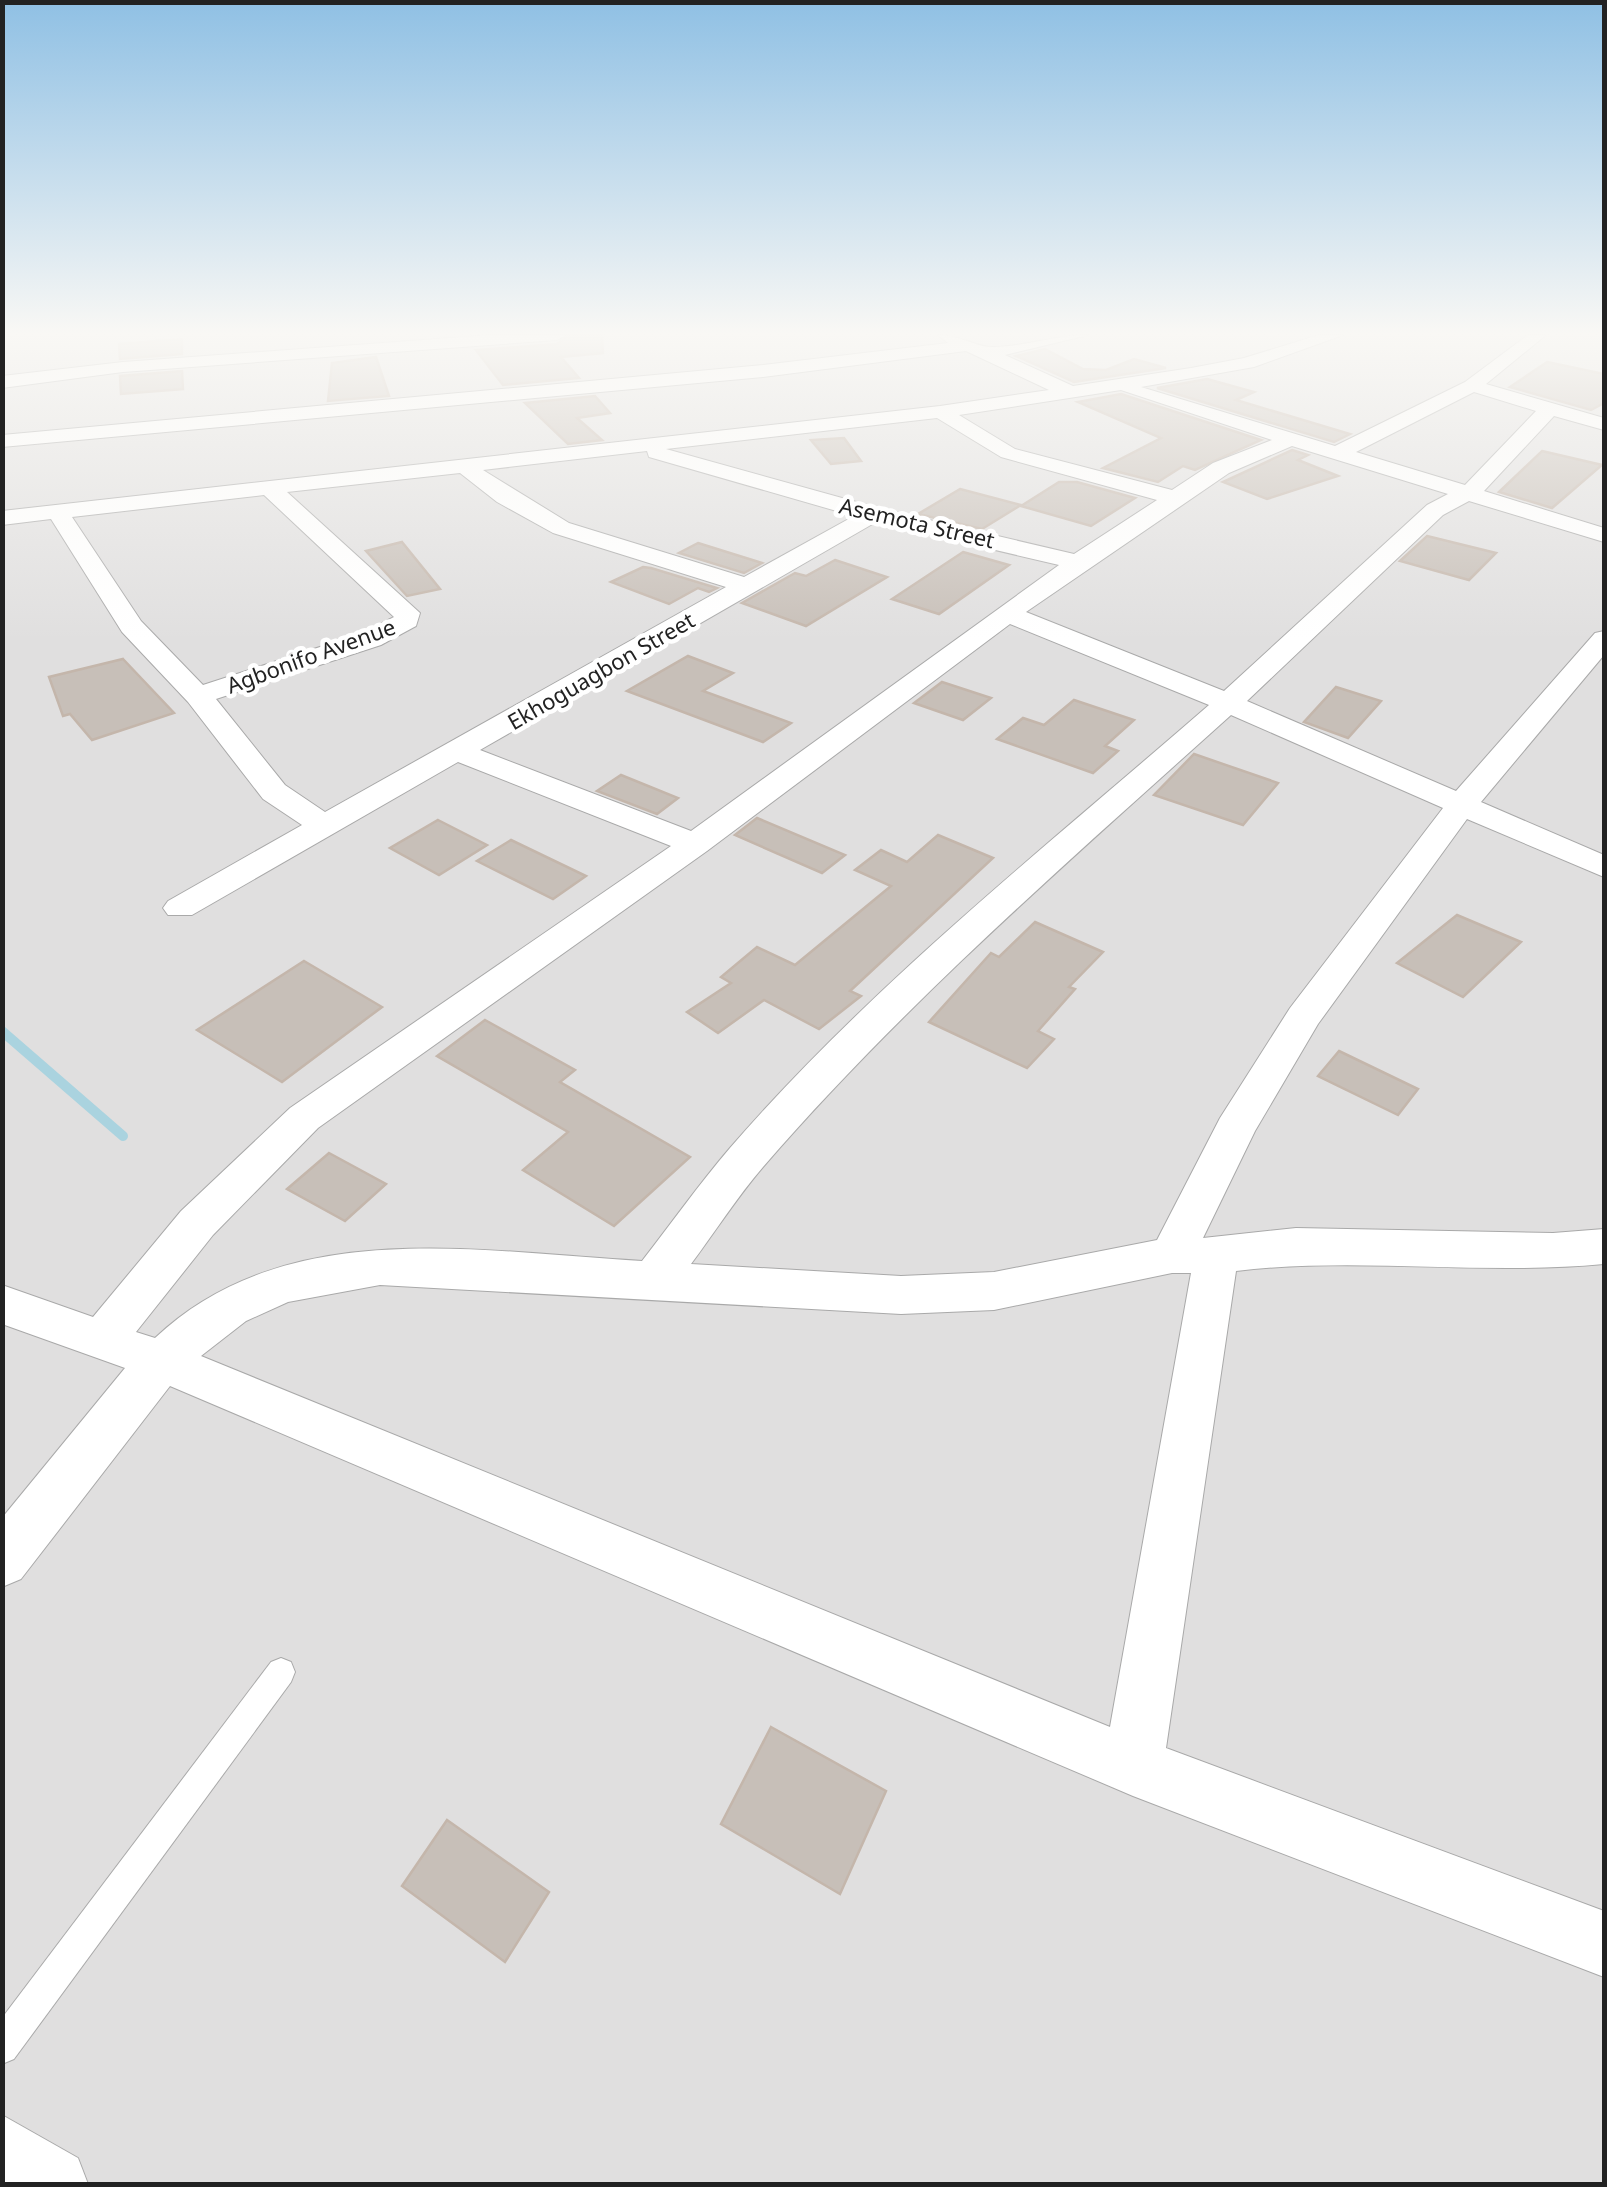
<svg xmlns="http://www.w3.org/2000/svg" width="1607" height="2187" viewBox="0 0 1607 2187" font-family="'Noto Sans',sans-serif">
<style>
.residential{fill:#e0dfdf}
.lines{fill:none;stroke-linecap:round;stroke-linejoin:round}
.stream{stroke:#aad3df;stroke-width:10}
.building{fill:#c7bfb8;stroke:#c4b6ab;stroke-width:2.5}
.lane-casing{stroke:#a9a9a9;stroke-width:2}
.street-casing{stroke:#a9a9a9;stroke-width:2}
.lane{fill:#fff;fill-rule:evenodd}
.street{fill:#fff;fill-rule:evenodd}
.labels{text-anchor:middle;stroke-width:9;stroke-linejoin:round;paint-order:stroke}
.far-street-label{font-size:22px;fill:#222;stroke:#fff}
</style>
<rect width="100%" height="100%" fill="#f2efe9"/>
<rect class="residential" x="3" y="335" width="1601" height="1849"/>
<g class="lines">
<polyline class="stream" points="2,1031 123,1136"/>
</g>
<g class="building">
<polygon points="569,335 602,335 603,353 561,357 579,378 503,385 476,350 557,344"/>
<polygon points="182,339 182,354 120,359 119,344"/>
<polygon points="1045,349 1083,369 1106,370 1134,359 1166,368 1074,382 1016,356"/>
<polygon points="376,357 389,396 328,401 332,363"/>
<polygon points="1547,362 1604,374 1604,403 1591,410 1510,387"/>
<polygon points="182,371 183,389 121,394 120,376"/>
<polygon points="1207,379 1254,392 1236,400 1350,434 1334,442 1157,388"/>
<polygon points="1121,394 1261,440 1195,470 1183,466 1158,482 1103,468 1161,438 1078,402"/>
<polygon points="595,396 610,413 577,418 602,440 568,444 525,403"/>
<polygon points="844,438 861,461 831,464 811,440"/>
<polygon points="1292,450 1308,455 1298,460 1338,476 1267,499 1223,482"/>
<polygon points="1542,451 1602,465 1552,508 1499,492"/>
<polygon points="1059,482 1077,482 1135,498 1091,526 1021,506"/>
<polygon points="960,489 1021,505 982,529 918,514"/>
<polygon points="1427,536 1496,553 1469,580 1400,561"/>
<polygon points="402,542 440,589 407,596 366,551"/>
<polygon points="698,543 762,563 744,573 679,553"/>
<polygon points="963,552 1009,565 939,614 892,599"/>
<polygon points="835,560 887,577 806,626 742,603 795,573 806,576"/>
<polygon points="643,567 651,568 717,588 709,592 698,588 669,604 611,582"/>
<polygon points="688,656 733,673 703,691 791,723 763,742 627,691"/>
<polygon points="123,659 174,713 92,740 70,714 63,716 49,677"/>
<polygon points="942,682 991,698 963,720 914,703"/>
<polygon points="1336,687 1381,701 1348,738 1304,722"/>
<polygon points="1074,700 1134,720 1105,746 1118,751 1093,773 997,739 1023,718 1044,725"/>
<polygon points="1194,754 1278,783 1243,825 1154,795"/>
<polygon points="621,775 678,798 657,814 597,791"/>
<polygon points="757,818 845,855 822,873 735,835"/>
<polygon points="438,820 487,845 439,875 390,848"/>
<polygon points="938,835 993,858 850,991 861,996 819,1029 764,1000 718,1033 687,1012 731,983 721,977 757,947 795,965 891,886 855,870 881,850 907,862"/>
<polygon points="511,840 586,876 553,899 477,861"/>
<polygon points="1457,915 1521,942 1463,997 1397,963"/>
<polygon points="1035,922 1103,952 1069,987 1075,989 1038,1031 1054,1039 1027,1068 929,1022 991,953 999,957"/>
<polygon points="304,961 382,1007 282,1082 197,1030"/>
<polygon points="485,1020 575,1070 560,1082 690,1157 614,1226 523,1170 568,1132 437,1056"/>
<polygon points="1339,1051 1418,1089 1398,1115 1318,1076"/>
<polygon points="329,1153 386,1184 345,1221 287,1189"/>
<polygon points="771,1727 886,1791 840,1894 721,1824"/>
<polygon points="447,1820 549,1892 505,1962 402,1886"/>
</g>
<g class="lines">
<g class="lane-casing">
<polygon id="lane" points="281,1658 291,1662 295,1672 291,1682 14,2059 2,2064 2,2018 271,1662"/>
</g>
<g class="street-casing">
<g id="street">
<polygon points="491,335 566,335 557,340 123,372 2,388 2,376 123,362"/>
<path d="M938,335C960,335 976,347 992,347C1024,347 1055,335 1088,335L1005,355L1073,386L1191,368L1244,358L1319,335H1343L1254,367L1141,387L1335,446L1465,382L1528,335H1546L1486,384L1604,418V430L1554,416L1484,491L1604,528V542L1469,501L1443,515L1247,701L1456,791L1595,633L1604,631V655L1481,802L1604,855V877L1467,819L1318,1024L1255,1131L1203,1238L1296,1228L1553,1233L1604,1229V1264C1482,1276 1359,1256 1236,1271L1166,1748L1604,1911V1977L1133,1796L170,1386L21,1579L2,1587V1518L125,1368L2,1324V1285L93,1317L181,1211L290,1108L671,846L458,762L192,915H168L163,908L168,901L302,825L263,799L188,702L122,632L51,519L2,525V511L940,406L1049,390L966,351L763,377L2,447V435L763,365L948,343ZM1121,390L1272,440L1213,463L1172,490L1015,449L959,415ZM1474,392L1536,411L1465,485L1356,452ZM937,418L1001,457L1157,500L1074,554L878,508L666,449ZM1292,446L1448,494L1427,505L1224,691L1026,612L1229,473ZM647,451L649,457L854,516L744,577L569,523L483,470ZM460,473L497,502L553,533L726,587L325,812L285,785L216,699L381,645L416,626L420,613L287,492ZM264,495L394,617L363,633L203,685L141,621L72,517ZM876,522L1059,565L691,831L480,750ZM1010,624L1209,705C1046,847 872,984 730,1148C699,1184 671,1224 642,1261C480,1252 286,1214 155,1338L136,1332L213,1235L318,1128L707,851ZM1231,715L1443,808L1290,1008L1220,1118L1157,1240L994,1272L901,1276L691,1264C715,1232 737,1197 763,1167C905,1003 1070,860 1231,715ZM1172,1273H1191L1110,1727L201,1356L246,1321L288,1302L380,1285L901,1314L994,1310Z"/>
<polygon points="2,2115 78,2158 88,2184 2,2184"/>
</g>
</g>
<use href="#lane" class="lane"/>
<use href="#street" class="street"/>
</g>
<linearGradient id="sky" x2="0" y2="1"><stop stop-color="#8fc0e4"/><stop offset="0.52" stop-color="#f9f8f5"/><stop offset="1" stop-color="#f9f8f5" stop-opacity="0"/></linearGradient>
<rect width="1607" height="641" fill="url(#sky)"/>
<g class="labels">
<g class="far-street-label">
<text transform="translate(917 523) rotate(13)" y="8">Asemota Street</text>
<text transform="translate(311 656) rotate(-20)" y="8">Agbonifo Avenue</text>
<text transform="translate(601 671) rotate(-30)" y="8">Ekhoguagbon Street</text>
</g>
</g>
<rect width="1607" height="2187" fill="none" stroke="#222222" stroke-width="10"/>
</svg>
